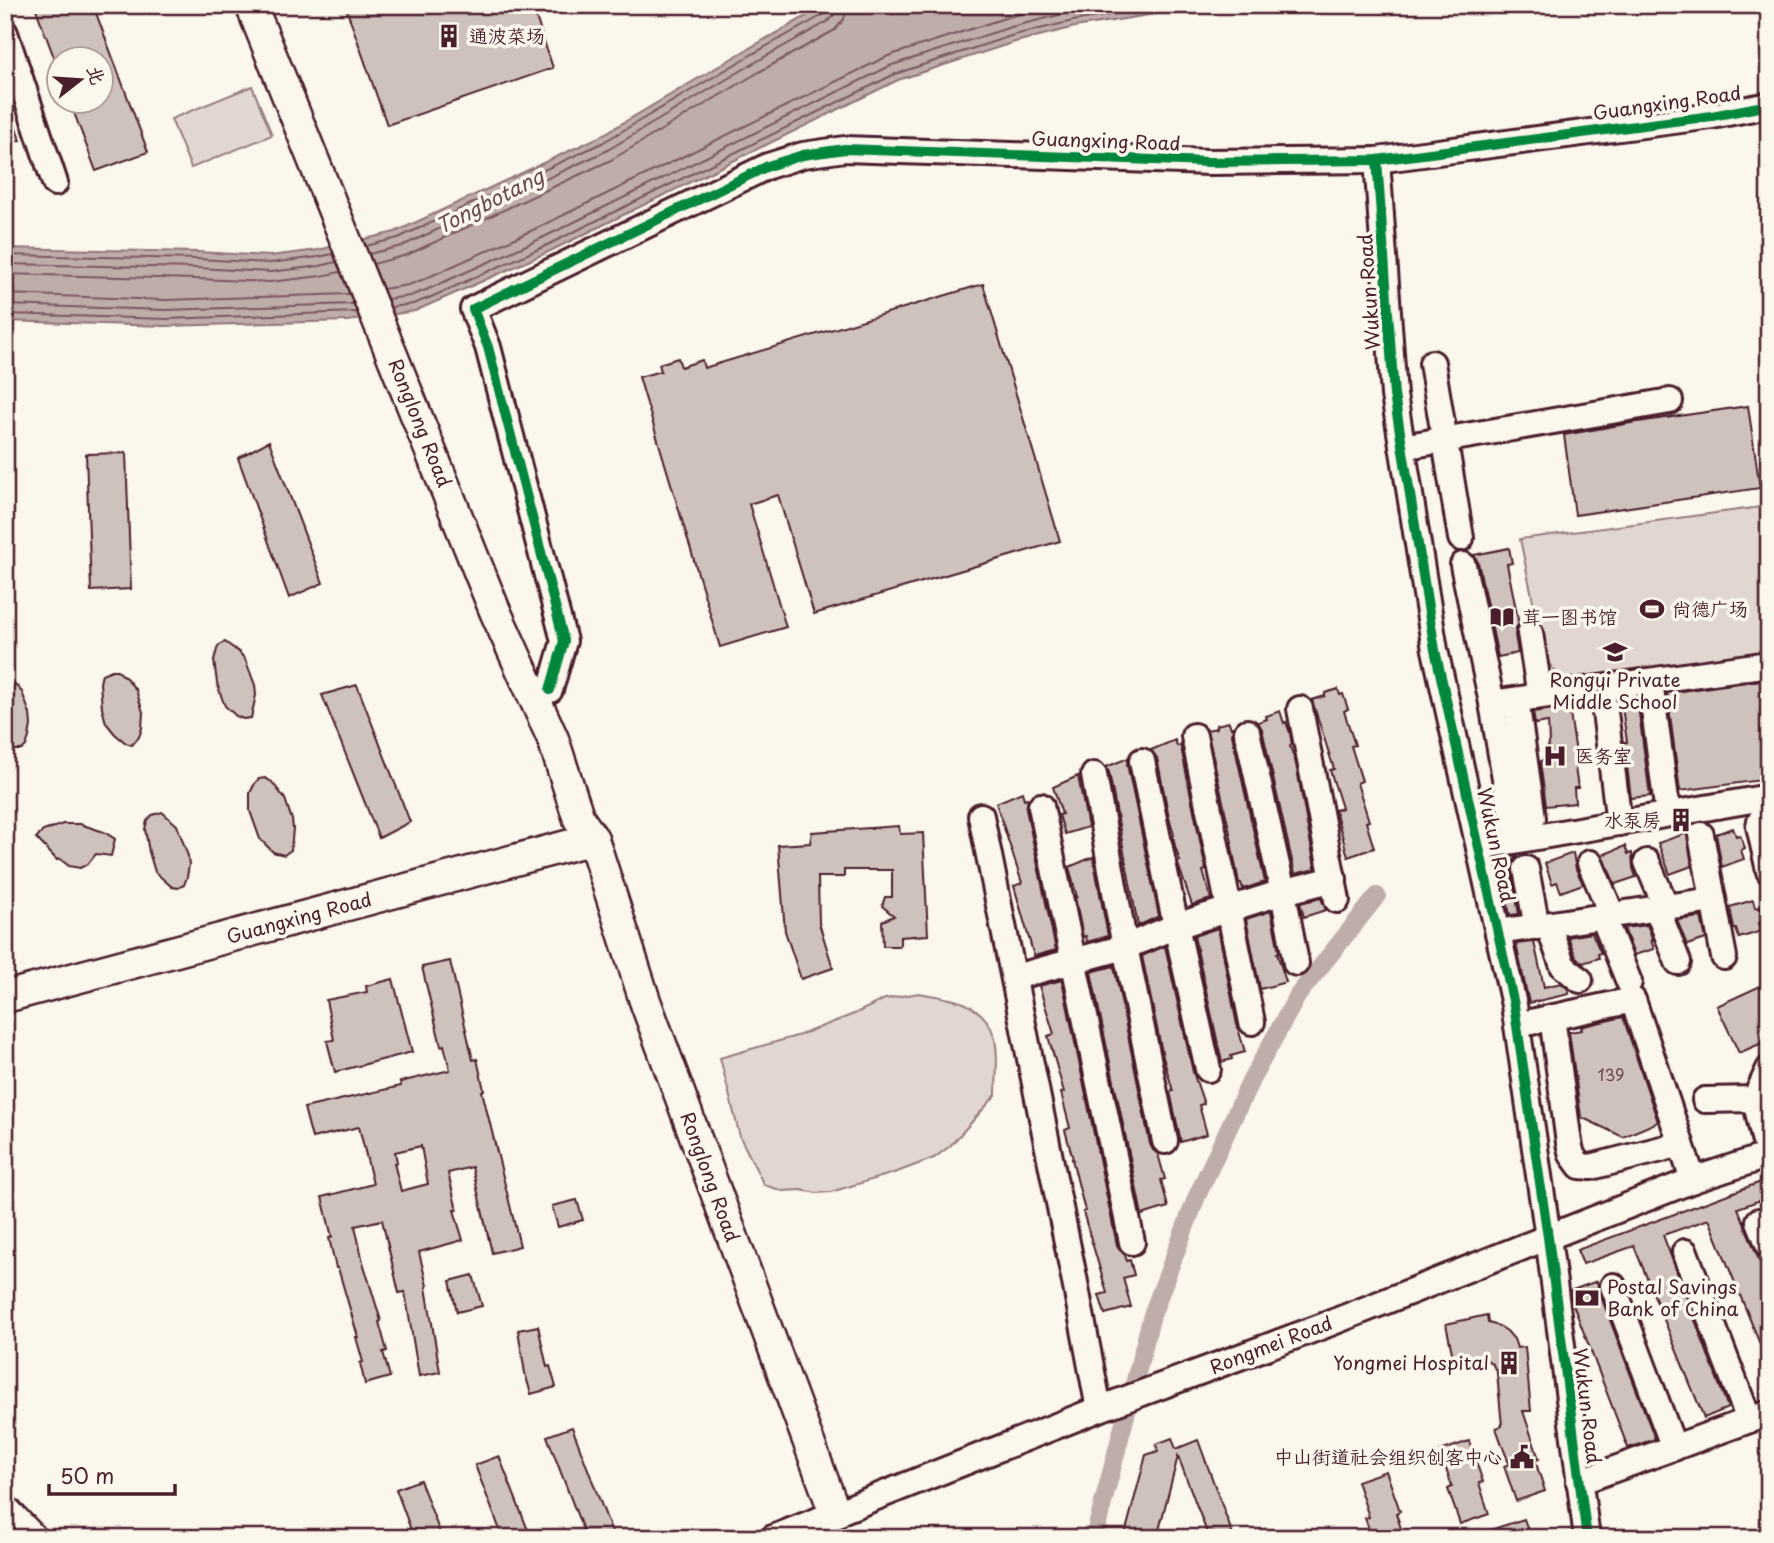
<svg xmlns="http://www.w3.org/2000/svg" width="1774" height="1543" viewBox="0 0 1774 1543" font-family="'Playpen Sans','LXGW WenKai TC',sans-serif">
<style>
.green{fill:#e2d7d0;stroke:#967b7e;stroke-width:2}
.water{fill:#bfadaa;stroke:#907477;stroke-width:2}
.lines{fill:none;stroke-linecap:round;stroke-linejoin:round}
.shore{stroke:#79585e;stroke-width:2}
.canal{stroke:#bfadaa;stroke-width:18}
.building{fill:#cfc2bc;stroke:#4a1f2b;stroke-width:2;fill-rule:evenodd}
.minor-casing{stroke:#4a1f2b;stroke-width:30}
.major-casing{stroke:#4a1f2b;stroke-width:35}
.minor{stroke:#fbf7ec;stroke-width:24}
.major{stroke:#fbf7ec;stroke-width:30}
.cycleway-casing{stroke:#fbf7ec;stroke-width:15}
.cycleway{stroke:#00873e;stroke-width:10}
.labels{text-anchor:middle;stroke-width:7;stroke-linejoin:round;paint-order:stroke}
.number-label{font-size:16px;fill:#6b484f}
.poi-label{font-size:19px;fill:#4a1f2b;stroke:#fbf7ec;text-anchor:start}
.street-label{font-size:19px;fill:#4a1f2b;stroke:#fbf7ec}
.water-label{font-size:21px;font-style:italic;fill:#6d4a51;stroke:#fbf7ec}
</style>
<rect width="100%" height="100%" fill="#fbf7ec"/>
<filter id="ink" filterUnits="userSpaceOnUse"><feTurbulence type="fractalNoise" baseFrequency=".0143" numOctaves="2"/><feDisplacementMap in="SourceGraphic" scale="14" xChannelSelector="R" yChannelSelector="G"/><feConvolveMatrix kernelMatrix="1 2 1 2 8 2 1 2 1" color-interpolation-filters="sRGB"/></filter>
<g filter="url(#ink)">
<g class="green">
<polygon points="252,86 272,135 191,168 171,119"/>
<path d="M1769,506V656L1575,682C1559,678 1554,671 1545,658L1520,539Z"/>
<path d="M919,993C933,996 954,998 966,1004C1005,1023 996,1059 996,1095L950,1146L934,1158L897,1172L831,1192L817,1193L801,1190L783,1191L764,1185L740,1137L720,1058L800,1035L854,1014L885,999Z"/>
</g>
<polygon class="water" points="826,5 1210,5 1075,27 1015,42 898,80 546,253 415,311 348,321 166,326 5,321 5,248 198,252 270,256 318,250 395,232 599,137 746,50"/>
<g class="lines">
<g class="shore">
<polyline points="366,246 398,238 602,143 749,56 823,15 826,11 827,5"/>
<polyline points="369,254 402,246 606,151 754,63 827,22 834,15 836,5"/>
<polyline points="5,255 198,259 270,263 318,257 333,254"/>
<polyline points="5,264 198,268 270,272 320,266 336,262"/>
<polyline points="373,264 407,255 611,160 759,72 835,30 844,19 847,5"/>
<polyline points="5,274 197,279 270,282 321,276 340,272"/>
<polyline points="383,289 408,285 422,280 535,229 888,56 1008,17 1055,5"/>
<polyline points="5,294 166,300 349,294"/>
<polyline points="387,299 410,296 426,290 540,239 892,65 1011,27 1071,12 1113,5"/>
<polyline points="5,305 166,310 353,304"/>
<polyline points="391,307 413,304 429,298 543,247 895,74 1014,35 1073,21 1167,5"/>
<polyline points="5,314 166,319 357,312"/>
</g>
<polyline class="canal" points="1094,1538 1152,1315 1197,1196 1251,1080 1298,995 1377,896"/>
</g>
<g class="building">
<polygon points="45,5 93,5 148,152 96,171 70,102 102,102 102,60 55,60 36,9"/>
<polygon points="345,5 532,5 553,68 387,125"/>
<polygon points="5,103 8,103 20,140 5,145"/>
<polygon points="983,284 1060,541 814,614 778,495 749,504 786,627 720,647 639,377 661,371 659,364 678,358 681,367 702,360 704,368"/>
<polygon points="1748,406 1760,488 1575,515 1564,435 1631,423"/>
<polygon points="269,441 323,583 289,598 238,458"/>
<polygon points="126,453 131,589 91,591 86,454"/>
<polygon points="1509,548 1512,563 1507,564 1519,624 1516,628 1515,635 1518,653 1498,657 1478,562 1474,555"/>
<polygon points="225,642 239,652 245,659 255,685 256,695 251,718 243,719 236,716 225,706 220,693 217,683 214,660 218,646"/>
<polygon points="112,670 117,670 127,679 136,690 143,712 142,728 139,737 132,745 126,743 115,734 106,723 102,708 100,683 102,674"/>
<polygon points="5,673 22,692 30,714 31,725 29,737 26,746 22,750 13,750 5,743"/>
<polygon points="1769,679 1769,779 1680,791 1667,693"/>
<polygon points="357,685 410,822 379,838 322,695"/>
<polygon points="1338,689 1340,695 1343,694 1348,709 1344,711 1355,745 1351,746 1362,781 1357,783 1369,821 1366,822 1374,848 1348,857 1335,810 1342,808 1330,770 1334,769 1312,700 1325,696 1325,693"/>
<polygon points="1637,698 1650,796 1631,798 1624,742 1627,742 1621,700"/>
<polygon points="1569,707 1576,753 1573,754 1578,788 1574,788 1575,803 1546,806 1540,762 1546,757 1549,743 1548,722 1535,724 1533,712"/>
<polygon points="1280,711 1284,723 1286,722 1290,733 1292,745 1290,746 1296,764 1315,867 1315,869 1295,874 1262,729 1258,722 1267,719 1266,716"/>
<polygon points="1229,722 1231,728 1233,727 1232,735 1265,882 1243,889 1241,883 1239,883 1231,842 1232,842 1207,730 1216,728 1216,725"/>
<polygon points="1175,740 1177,746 1180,745 1182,752 1206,870 1203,871 1211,899 1192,905 1178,864 1178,861 1180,861 1175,846 1173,836 1174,835 1169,817 1157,758 1151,750"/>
<polygon points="1128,758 1127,764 1159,916 1138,926 1109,772 1106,767"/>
<polygon points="1078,776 1088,827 1065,834 1059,815 1062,814 1053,787"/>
<polygon points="265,778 272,782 285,799 292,820 293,829 291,850 284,855 273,852 260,839 250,811 250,793 255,783 259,779"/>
<polygon points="1022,792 1024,799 1027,798 1028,800 1026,809 1056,950 1034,956 1014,886 1022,883 996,803"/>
<polygon points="162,812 177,825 188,856 189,865 187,877 184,885 178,888 172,887 155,872 149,852 145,829 147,821 152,815"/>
<polygon points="63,824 80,824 104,832 115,839 111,856 96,854 88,864 80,868 69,866 60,859 57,860 36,838 43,831"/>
<polygon points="899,826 900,834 923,833 928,935 900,937 900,946 883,946 882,921 894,916 882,906 885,897 892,897 892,870 844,870 844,877 818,877 819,923 833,968 801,979 785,931 778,845 810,843 812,832"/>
<polygon points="1733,828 1736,836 1740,835 1745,848 1741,850 1744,859 1722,867 1716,834"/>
<polygon points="1687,833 1692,866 1670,874 1658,843"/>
<polygon points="1625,846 1628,854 1632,853 1633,868 1636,877 1615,884 1602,855"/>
<polygon points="1573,853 1576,869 1583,884 1561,892 1557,882 1552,884 1545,863"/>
<polygon points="1517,856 1512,863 1511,871 1519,914 1510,915 1498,859"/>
<polygon points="1093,857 1108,936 1087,942 1086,936 1083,937 1075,897 1077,897 1069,867"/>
<polygon points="1321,898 1326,910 1304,917 1300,903"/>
<polygon points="1753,900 1755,908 1760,907 1764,921 1759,923 1762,931 1739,938 1736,929 1734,929 1730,907"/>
<polygon points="1271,911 1279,952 1277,953 1286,982 1260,989 1246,919"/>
<polygon points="1701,917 1706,939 1687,945 1677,920"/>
<polygon points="1647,925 1653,940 1651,940 1654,949 1634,955 1624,928"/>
<polygon points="1218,928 1237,1025 1245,1052 1231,1056 1232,1059 1222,1062 1194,936"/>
<polygon points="1592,933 1601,953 1598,954 1599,958 1583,963 1576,957 1568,937"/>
<polygon points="1534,942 1544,987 1561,983 1568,989 1569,994 1529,1003 1516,944"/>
<polygon points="1165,946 1193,1072 1204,1104 1199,1105 1207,1134 1181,1142 1170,1092 1173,1091 1163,1057 1142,956"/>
<path d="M450,961L473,1060L477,1059L484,1090L482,1091L520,1246L492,1253L472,1167L448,1173L457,1210H454L463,1240L419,1252L427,1286L426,1287L440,1372L419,1376L405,1292L399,1293L382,1220L355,1226L363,1262L381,1321L379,1322L387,1351L383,1352L390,1377L365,1384L360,1363L363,1362L356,1337H358L338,1268H336L329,1238L332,1237L322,1197L373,1184L359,1127L312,1138L304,1108L401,1086L400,1082L450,1070L444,1045L441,1046L422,967ZM421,1146L428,1184L401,1191L394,1163L397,1162L395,1152Z"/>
<polygon points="1114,966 1150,1144 1153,1150 1158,1154 1165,1179 1161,1180 1168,1207 1142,1215 1091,972"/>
<polygon points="393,979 412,1052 335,1072 327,1041 334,1040 326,1000 367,992 366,986"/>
<polygon points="1062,980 1117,1245 1121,1251 1125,1255 1127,1261 1130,1260 1134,1275 1123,1278 1131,1307 1105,1314 1099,1295 1107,1293 1083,1212 1085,1211 1072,1159 1073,1159 1065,1130 1070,1128 1061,1093 1064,1092 1048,1036 1054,1034 1039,986"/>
<polygon points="1769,982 1769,1040 1739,1053 1717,1006"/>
<polygon points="1623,1017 1658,1122 1623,1137 1581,1117 1569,1032 1582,1030 1581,1027 1584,1026"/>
<polygon points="1769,1179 1769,1197 1738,1208 1769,1285 1769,1366 1709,1219 1663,1235 1728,1408 1704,1418 1634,1246 1583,1264 1577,1250"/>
<polygon points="577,1200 583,1220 558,1227 552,1206"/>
<polygon points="473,1275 482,1306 457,1312 450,1281"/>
<polygon points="1597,1281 1599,1291 1655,1439 1628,1448 1571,1299 1570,1291"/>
<polygon points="1487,1315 1488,1323 1499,1326 1507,1331 1514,1339 1517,1348 1525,1347 1531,1411 1523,1411 1539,1459 1535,1460 1545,1491 1516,1501 1504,1466 1509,1464 1496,1428 1502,1426 1497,1373 1493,1365 1486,1359 1478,1357 1454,1362 1446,1324"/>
<polygon points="538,1326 547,1367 550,1366 556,1387 531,1394 525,1373 518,1330"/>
<polygon points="572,1427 614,1538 586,1538 547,1436"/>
<polygon points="1172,1438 1176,1449 1198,1440 1234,1538 1209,1538 1178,1456 1157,1538 1124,1538 1146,1455 1158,1451 1156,1444"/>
<polygon points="1469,1441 1483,1482 1479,1483 1489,1514 1460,1524 1448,1489 1452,1487 1440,1451"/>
<polygon points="499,1456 531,1538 503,1538 475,1465"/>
<polygon points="1386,1471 1400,1511 1396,1513 1404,1538 1372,1538 1365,1518 1369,1517 1357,1481"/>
<polygon points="420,1480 442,1538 414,1538 396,1489"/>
<polygon points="1524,1519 1531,1538 1475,1538 1475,1535"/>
</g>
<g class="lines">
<g class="minor-casing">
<g id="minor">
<polyline points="5,33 55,183"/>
<polyline points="1377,160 1394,395 1435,650 1514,1005 1548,1237 1587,1538"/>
<polyline points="1432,363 1461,538"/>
<polyline points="1402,447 1670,401"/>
<polyline points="1463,565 1492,703 1513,824 1522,830 1523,839"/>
<polyline points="1530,633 1540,696"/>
<polyline points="1650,681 1668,814"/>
<polyline points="1602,688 1619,823"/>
<polyline points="550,690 564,641 488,347 473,309 768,166 803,155 845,149 1209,162 1377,160 1712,116 1769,105"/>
<polyline points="1516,700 1533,818 1522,830"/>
<polyline points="1492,703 1769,664"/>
<polyline points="1300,709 1337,900"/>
<polyline points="1247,732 1283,892 1296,963"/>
<polyline points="1194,736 1252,1022"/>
<polyline points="1142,761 1176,926 1208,1069"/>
<polyline points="1094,775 1125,947 1165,1141"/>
<polyline points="1041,806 1132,1242"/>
<path d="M1769,814C1762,816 1760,819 1759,826L1769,871"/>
<polyline points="981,816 1074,1277 1099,1409"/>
<polyline points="1701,835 1724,957"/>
<polyline points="1479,847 1769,797"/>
<polyline points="1647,862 1666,907"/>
<polyline points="1590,863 1612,915"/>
<polyline points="1526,869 1537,927"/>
<polyline points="1657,909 1678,962"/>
<polyline points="1603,917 1629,982"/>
<polyline points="1548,925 1563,966 1580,980"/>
<polyline points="1498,932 1713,900"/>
<polyline points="1015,977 1125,947 1176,926 1283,892 1334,879"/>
<polyline points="1552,1017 1569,1143 1572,1155 1580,1166 1591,1167 1681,1144"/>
<polyline points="1517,1025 1633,1000 1693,1180"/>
<polyline points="1705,1100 1755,1099"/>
<polyline points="1768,1155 1755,1099 1769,1069"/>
<polyline points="1759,1221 1769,1246"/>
<polyline points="1685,1252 1749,1420"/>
<polyline points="1613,1286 1674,1448"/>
<polyline points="1579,1482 1769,1413"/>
<polyline points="773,1538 1099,1409 1323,1326 1693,1180 1769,1155"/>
</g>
</g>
<g class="major-casing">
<g id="major">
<polyline points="251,5 495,611 553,739 579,819 593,839 645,1001 835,1513"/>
<polyline points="5,997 593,839"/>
<polyline points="5,1511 31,1538"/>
</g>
</g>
<use href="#minor" class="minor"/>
<use href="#major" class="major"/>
<g class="cycleway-casing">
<g id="cycleway">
<polyline points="1377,160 1394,395 1435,650 1514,1005 1548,1237 1587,1538"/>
<polyline points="550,690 564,641 488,347 473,309 768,166 803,155 845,149 1209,162 1377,160 1712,116 1769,105"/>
</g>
</g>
<use href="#cycleway" class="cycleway"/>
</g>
</g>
<defs>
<g id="building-bare" transform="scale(1.89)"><path d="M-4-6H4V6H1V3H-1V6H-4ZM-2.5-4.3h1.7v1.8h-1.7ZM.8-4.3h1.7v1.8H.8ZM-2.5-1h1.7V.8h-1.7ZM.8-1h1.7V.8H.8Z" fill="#4a1f2b" stroke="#fbf7ec" stroke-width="2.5" paint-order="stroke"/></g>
<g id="stadium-bare" transform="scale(1.89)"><path d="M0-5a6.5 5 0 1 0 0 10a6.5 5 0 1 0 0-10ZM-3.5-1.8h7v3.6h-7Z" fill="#4a1f2b" stroke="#fbf7ec" stroke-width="2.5" paint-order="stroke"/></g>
<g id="library-bare" transform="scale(1.89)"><path d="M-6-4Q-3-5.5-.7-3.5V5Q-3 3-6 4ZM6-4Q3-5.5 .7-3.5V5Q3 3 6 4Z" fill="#4a1f2b" stroke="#fbf7ec" stroke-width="2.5" paint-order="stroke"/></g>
<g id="school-bare" transform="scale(1.89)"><path d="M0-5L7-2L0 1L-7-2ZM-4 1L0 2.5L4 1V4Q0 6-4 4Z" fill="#4a1f2b" stroke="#fbf7ec" stroke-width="2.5" paint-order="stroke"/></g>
<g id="hospital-bare" transform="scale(1.89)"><path d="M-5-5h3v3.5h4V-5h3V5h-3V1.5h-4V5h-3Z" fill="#4a1f2b" stroke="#fbf7ec" stroke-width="2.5" paint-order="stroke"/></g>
<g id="bank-bare" transform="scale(1.89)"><path d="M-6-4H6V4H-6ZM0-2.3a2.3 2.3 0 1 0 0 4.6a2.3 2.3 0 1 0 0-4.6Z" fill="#4a1f2b" stroke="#fbf7ec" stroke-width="2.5" paint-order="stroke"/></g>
<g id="civic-bare" transform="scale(1.89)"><path d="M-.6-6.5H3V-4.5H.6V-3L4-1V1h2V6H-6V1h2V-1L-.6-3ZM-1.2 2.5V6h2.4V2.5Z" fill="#4a1f2b" stroke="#fbf7ec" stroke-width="2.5" paint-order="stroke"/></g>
</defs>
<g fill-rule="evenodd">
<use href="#building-bare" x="449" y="36"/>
<use href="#stadium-bare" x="1652" y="609"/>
<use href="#library-bare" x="1502" y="617"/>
<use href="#school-bare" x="1615" y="652"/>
<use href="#hospital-bare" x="1555" y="756"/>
<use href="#building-bare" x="1681" y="820"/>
<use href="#bank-bare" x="1587" y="1298"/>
<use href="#building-bare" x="1509" y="1363"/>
<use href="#civic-bare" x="1522" y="1457"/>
</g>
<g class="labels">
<g class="number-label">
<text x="1611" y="1081">139</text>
</g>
<g class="poi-label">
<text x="469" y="43">通波菜场</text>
<text x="1672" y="616">尚德广场</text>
<text x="1522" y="624">茸一图书馆</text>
<text x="1615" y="687" text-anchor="middle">Rongyi Private<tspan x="1615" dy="22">Middle School</tspan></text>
<text x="1575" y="763">医务室</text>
<text x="1661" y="827" text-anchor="end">水泵房</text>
<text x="1607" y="1294">Postal Savings<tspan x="1607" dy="22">Bank of China</tspan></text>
<text x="1489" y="1370" text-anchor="end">Yongmei Hospital</text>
<text x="1502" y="1464" text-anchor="end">中山街道社会组织创客中心</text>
</g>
<g class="street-label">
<text transform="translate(1667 103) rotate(-8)" y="7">Guangxing Road</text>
<text transform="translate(1106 141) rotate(2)" y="7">Guangxing Road</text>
<text transform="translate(1369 292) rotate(-94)" y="7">Wukun Road</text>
<text transform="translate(420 423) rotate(68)" y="7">Ronglong Road</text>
<text transform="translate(1496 845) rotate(78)" y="7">Wukun Road</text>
<text transform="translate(299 918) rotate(-15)" y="7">Guangxing Road</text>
<text transform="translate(710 1177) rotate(70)" y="7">Ronglong Road</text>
<text transform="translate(1271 1345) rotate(-21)" y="7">Rongmei Road</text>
<text transform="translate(1587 1406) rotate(83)" y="7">Wukun Road</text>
</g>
<g class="water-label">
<text transform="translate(490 202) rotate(-27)" y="7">Tongbotang</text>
</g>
</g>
<rect width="1774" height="1543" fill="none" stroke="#fbf7ec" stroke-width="28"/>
<rect x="14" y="14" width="1746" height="1515" fill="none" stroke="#4a1f2b" stroke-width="2.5" filter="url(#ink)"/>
<g transform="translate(80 80) rotate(73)"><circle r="33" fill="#fbf7ec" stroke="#b4a19f" stroke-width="2"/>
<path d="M0-5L12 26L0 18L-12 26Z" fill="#4a1f2b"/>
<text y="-10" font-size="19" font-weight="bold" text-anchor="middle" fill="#4a1f2b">北</text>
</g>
<path d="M49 1484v10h126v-10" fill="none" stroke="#4a1f2b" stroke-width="3.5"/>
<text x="60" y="1484" font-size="21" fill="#4a1f2b" stroke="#fbf7ec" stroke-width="5" paint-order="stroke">50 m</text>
</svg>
